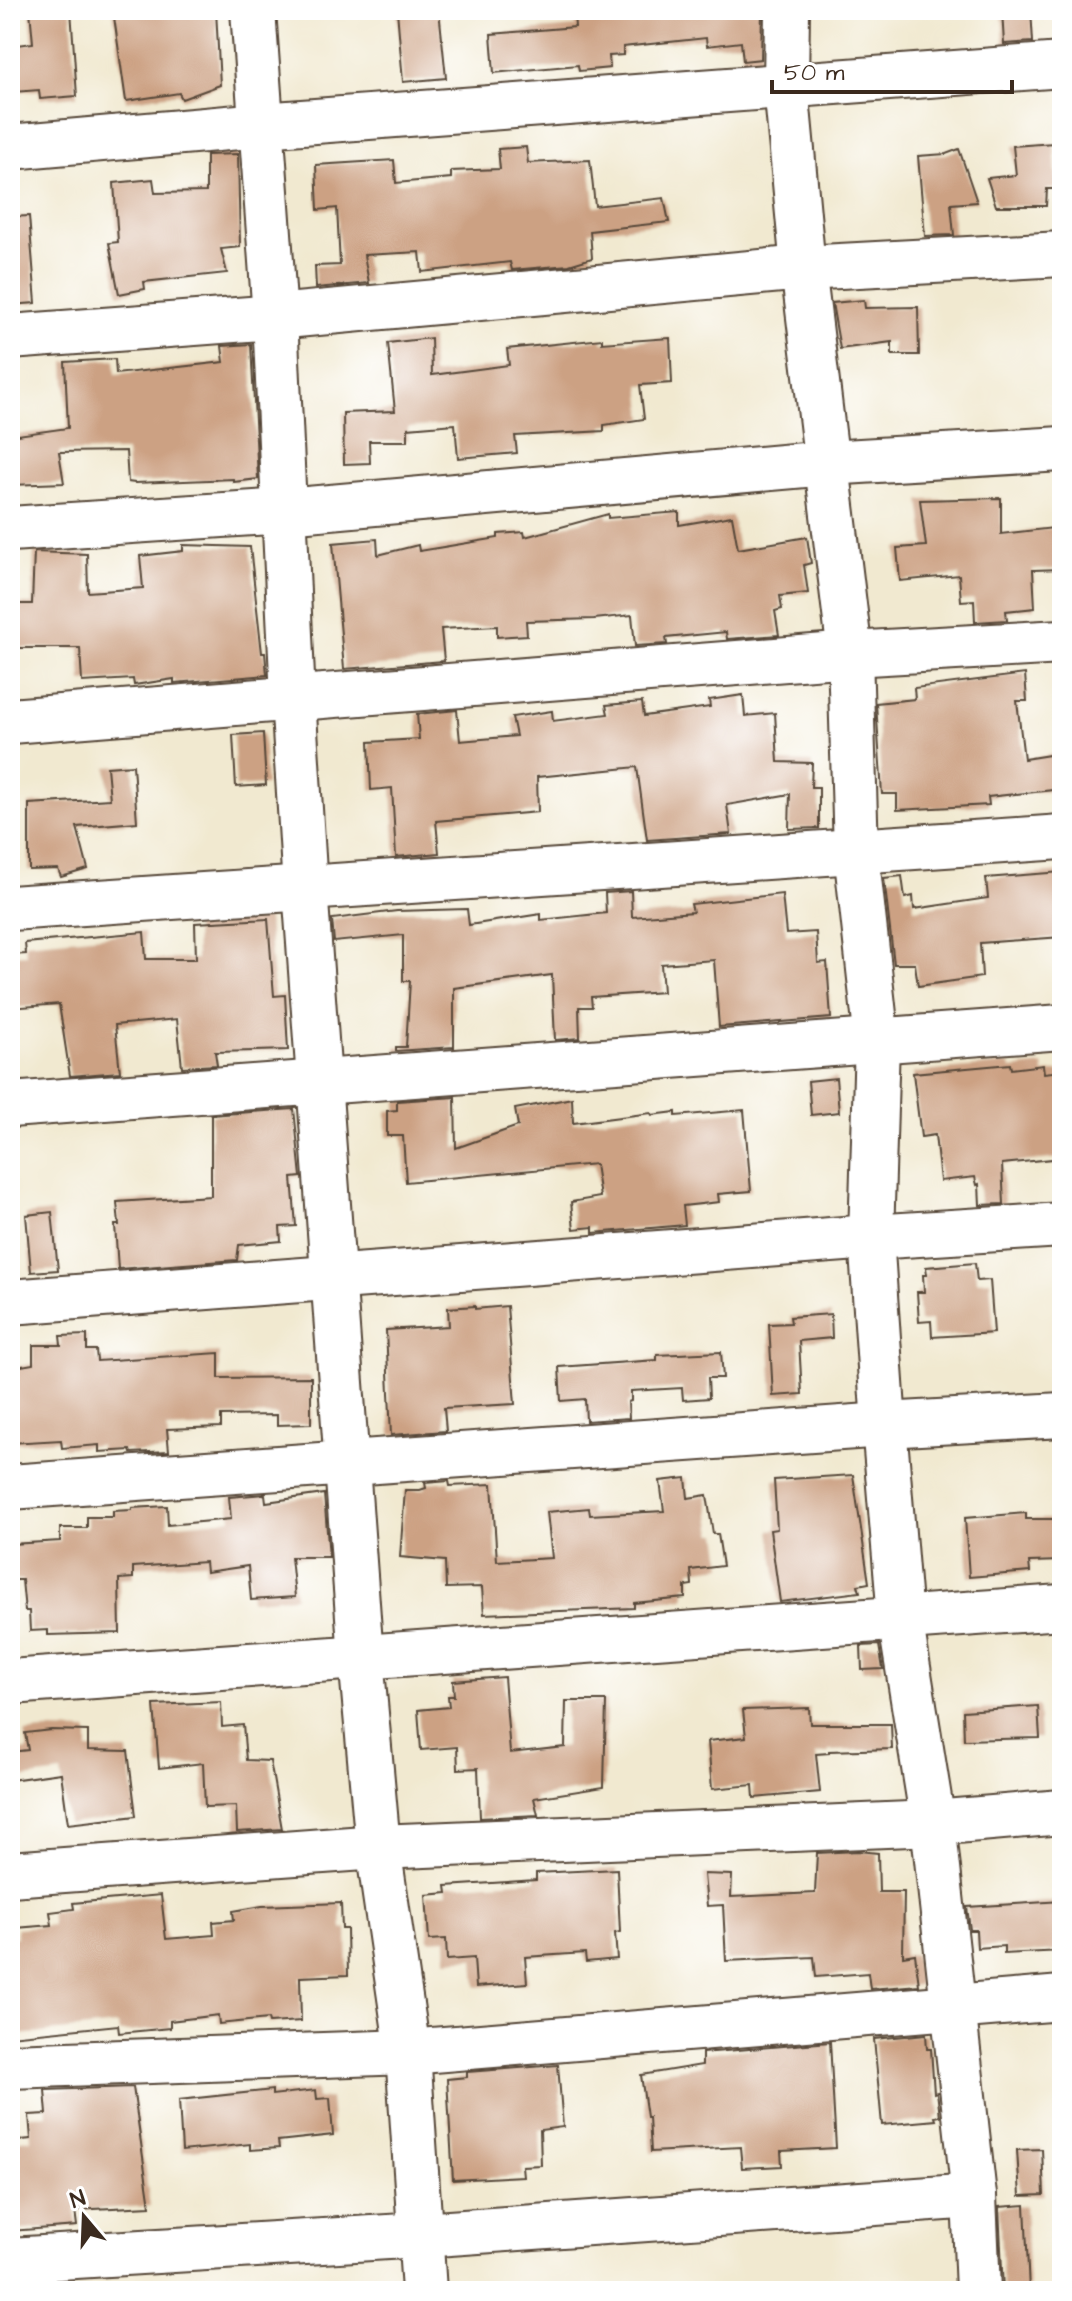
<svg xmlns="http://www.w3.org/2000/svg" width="1072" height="2301" viewBox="0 0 1072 2301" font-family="'Architects Daughter',sans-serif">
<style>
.building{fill:#cca183}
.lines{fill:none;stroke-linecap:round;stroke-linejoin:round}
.minor-casing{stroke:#564739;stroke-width:48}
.minor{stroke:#fff;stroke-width:44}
</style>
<rect width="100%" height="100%" fill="#fff"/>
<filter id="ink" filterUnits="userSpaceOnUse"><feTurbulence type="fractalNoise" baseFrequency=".0125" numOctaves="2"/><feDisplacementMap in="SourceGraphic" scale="16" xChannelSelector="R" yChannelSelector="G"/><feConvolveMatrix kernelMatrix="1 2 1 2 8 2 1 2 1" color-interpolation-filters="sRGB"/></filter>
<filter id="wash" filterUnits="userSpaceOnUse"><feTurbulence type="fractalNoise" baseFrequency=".006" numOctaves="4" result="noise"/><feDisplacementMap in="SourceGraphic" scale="32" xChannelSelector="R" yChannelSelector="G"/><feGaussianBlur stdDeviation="1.8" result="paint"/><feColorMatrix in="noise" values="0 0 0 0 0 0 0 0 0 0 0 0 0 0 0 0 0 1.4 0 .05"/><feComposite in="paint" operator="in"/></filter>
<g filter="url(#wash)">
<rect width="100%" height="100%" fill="#f1e9d0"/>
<g id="blocks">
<g class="building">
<polygon points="30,10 71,10 77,96 40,99 39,90 14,92 10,46 33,43"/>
<polygon points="113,10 216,10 220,85 182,99 179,93 126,101"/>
<polygon points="397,10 439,10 446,78 403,82"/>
<polygon points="624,10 762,10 761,59 743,61 741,42 707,46 706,38 623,47 623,55 609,56 610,68 579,71 578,65 494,73 491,34 575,27 574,14"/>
<polygon points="1002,10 1031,10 1033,42 1004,44"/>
<polygon points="1054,143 1057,189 1047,189 1046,206 996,206 987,178 1016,175 1013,146"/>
<polygon points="526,147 528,163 590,160 595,206 664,198 669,222 590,231 592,258 569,265 512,270 510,262 422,272 420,252 364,255 369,283 316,288 315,266 340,265 337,208 318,210 316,165 394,160 396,183 451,178 451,171 500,169 498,149"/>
<polygon points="959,149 977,202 951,204 954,235 925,236 918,156 946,154"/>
<polygon points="238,154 240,247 221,249 227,273 144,282 145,289 119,294 109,243 118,242 114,183 153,179 155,193 206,192 206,155"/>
<polygon points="29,216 36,303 10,305 10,217"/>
<polygon points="864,300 865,308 918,307 919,355 892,355 892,342 840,349 832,303"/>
<polygon points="431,338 432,375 509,365 507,349 602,339 602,343 670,338 672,383 640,385 644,419 604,425 604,431 515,436 517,453 458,458 455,424 408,428 408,441 369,441 370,463 344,464 343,413 395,411 388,343"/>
<polygon points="251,344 258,479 233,482 233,479 135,483 128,482 126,451 59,452 64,483 10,485 10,436 68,428 65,362 115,359 116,374 224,362 222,346"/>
<polygon points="1001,498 1001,534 1062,527 1062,569 1033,570 1035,608 1006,611 1007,620 975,622 974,600 961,601 959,575 900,581 897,548 926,546 920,500"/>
<polygon points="679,512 679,525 732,516 738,549 807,537 811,563 804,565 808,593 780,596 782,609 775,611 779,635 727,639 726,632 666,638 667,644 635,646 632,615 594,619 526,621 527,635 497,637 497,626 441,629 444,661 344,669 333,543 377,539 378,555 418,545 419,551 498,538 498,534 524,532 525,537 608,514 608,518"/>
<polygon points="183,545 250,547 262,653 265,653 267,675 174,683 174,679 134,685 133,679 82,682 80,648 10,648 10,604 32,604 34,552 87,554 88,592 143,588 140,556 183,551"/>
<polygon points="1025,674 1027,701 1017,701 1024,759 1062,753 1062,789 988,797 989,805 897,810 897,794 882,794 876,703 915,699 914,688"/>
<polygon points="743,695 745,716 775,713 778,762 812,763 811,787 819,787 819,828 789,829 790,794 727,805 731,834 647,840 637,767 537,777 538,812 436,821 439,853 396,857 392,788 371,790 369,742 419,739 417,714 457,710 460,741 516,736 512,717 552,711 553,721 608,714 606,705 642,702 644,716 710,707 709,700"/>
<polygon points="263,733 266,785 236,787 233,735"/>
<polygon points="133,765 137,822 77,827 88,869 61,877 58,869 29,870 29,804 110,799 107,767"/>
<polygon points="1062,872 1062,937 980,943 982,977 918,986 915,964 894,964 884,878 902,876 905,898 913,896 914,909 988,898 986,878"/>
<polygon points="631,891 632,917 693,912 691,904 782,894 786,934 816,932 818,963 827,962 831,1018 719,1027 714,960 661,964 663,992 591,997 592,1007 579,1007 580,1038 555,1040 552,975 454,988 454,1047 396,1051 396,1047 406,1047 410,981 403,981 403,935 334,942 332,919 397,911 467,909 469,925 541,914 541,920 606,913 605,893"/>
<polygon points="268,919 274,996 285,995 288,1050 215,1052 217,1065 182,1067 177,1019 115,1025 120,1072 70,1076 59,1004 10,1008 10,955 26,954 25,943 144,932 146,959 196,959 195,923"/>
<polygon points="1010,1064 1011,1069 1043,1065 1044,1073 1062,1071 1062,1158 1002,1164 1004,1204 980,1205 979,1184 977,1185 975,1177 940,1181 935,1135 921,1137 913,1073"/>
<polygon points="836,1078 839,1112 811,1115 808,1081"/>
<polygon points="455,1097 456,1148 518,1126 515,1109 572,1098 573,1123 651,1113 652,1115 676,1112 676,1116 744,1110 751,1191 718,1194 719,1202 683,1206 685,1225 593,1233 593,1227 574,1229 571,1202 600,1197 595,1164 406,1182 403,1136 387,1136 387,1111 397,1110 397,1101"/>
<polygon points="294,1109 301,1177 292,1178 296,1226 280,1227 281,1241 239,1245 237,1260 118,1269 115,1225 119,1225 117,1202 211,1196 211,1115"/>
<polygon points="52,1212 58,1270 31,1272 26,1215"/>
<polygon points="975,1263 977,1281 990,1280 994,1333 932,1337 931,1321 919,1322 917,1292 924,1292 923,1275 927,1275 926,1267"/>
<polygon points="475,1306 475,1309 507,1306 515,1404 444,1408 446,1431 391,1435 386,1330 449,1326 448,1308"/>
<polygon points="831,1314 832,1338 799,1341 802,1394 773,1396 769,1324 791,1323 790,1317"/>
<polygon points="87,1335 87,1350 96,1350 97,1361 219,1353 219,1378 311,1377 311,1424 277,1425 277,1415 221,1416 221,1427 167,1429 169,1451 131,1453 130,1450 99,1452 99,1445 62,1448 61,1440 10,1443 10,1368 33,1364 33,1345 61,1345 60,1336"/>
<polygon points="721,1352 723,1378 708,1378 709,1398 683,1400 682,1388 631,1391 631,1401 628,1402 629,1418 586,1421 585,1399 561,1401 559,1367 657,1360 657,1355"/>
<polygon points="853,1475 869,1583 858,1585 860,1592 780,1602 770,1530 777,1529 774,1480"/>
<polygon points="686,1478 688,1498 707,1495 713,1534 718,1534 723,1566 691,1570 692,1585 685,1586 685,1598 634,1603 634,1608 484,1614 482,1587 446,1588 445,1561 400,1557 405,1490 420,1490 426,1488 425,1483 449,1481 450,1486 492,1484 497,1561 552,1558 547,1512 589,1508 590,1515 664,1511 660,1481"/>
<polygon points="265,1494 266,1502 324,1494 329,1557 291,1557 295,1597 251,1600 248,1566 206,1572 205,1562 133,1567 133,1578 119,1579 120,1633 48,1635 48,1630 30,1631 29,1611 25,1611 22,1580 14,1580 11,1544 60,1541 60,1528 87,1528 87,1517 113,1517 113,1511 132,1510 132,1508 167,1506 168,1525 231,1519 229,1497"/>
<polygon points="1026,1513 1026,1519 1059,1519 1060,1561 1029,1562 1030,1572 969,1577 965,1518"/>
<polygon points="879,1645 883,1669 862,1670 861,1646"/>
<polygon points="504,1677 510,1753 565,1747 566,1701 606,1701 604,1787 534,1798 538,1815 480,1818 478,1768 458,1769 457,1747 421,1750 418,1710 449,1707 448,1696 454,1696 453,1681"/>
<polygon points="221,1702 222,1727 243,1725 246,1760 270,1761 282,1829 237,1832 236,1806 205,1807 203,1763 159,1768 154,1705"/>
<polygon points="1038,1706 1040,1738 964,1740 963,1711"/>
<polygon points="809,1708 810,1724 891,1724 892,1749 829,1751 829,1753 816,1754 820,1792 754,1798 753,1785 712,1789 708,1741 746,1737 743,1710"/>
<polygon points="51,1730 88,1731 88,1750 128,1751 136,1816 68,1824 61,1773 10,1780 10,1752 28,1750 25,1733"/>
<polygon points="858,1851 878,1853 879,1892 904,1892 903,1956 915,1954 919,1985 870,1989 868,1973 816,1977 814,1957 726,1961 723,1905 707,1906 704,1874 732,1875 731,1897 815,1893 817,1853"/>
<polygon points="617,1869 620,1932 615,1933 617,1959 586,1962 585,1953 525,1957 527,1983 476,1987 474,1958 447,1960 446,1939 429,1940 426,1895 447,1893 446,1886 536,1880 536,1873"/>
<polygon points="161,1895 166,1939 214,1935 213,1922 234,1920 233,1911 262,1906 341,1903 342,1929 347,1929 348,1975 300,1977 301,2021 269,2023 268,2019 219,2024 218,2015 170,2021 170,2028 119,2033 118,2025 10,2036 10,1938 17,1937 16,1928 52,1925 50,1912 74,1909 73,1903"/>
<polygon points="1062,1901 1062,1951 1004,1954 1004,1946 977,1948 976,1930 970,1930 967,1907"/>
<polygon points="926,2034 927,2049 931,2049 934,2093 937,2092 940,2116 935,2117 936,2120 882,2125 874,2039"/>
<polygon points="830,2042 836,2148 781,2151 782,2166 742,2168 740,2147 651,2152 649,2117 647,2117 641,2075 702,2065 702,2053"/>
<polygon points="558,2065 563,2127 540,2130 541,2165 522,2166 523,2176 453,2180 447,2079 467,2077 467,2072"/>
<polygon points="133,2087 150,2206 75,2210 77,2226 10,2231 10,2141 31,2139 29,2115 47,2114 45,2090"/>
<polygon points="272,2090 272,2095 316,2090 317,2099 330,2098 333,2135 278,2141 279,2148 250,2150 250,2144 182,2151 179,2100"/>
<polygon points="1042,2149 1044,2195 1020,2196 1017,2150"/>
<polygon points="1025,2205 1029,2291 1003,2291 999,2207"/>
</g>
</g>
</g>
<g filter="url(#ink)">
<use href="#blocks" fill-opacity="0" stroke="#564739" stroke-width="2"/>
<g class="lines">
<g class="minor-casing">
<g id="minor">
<polyline points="253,10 275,317 293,698 305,888 361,1658 378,1847 408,2052 424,2291"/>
<polyline points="787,10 786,86 803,268 850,654 856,851 877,1042 871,1237 884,1425 900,1618 933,1823 974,2196 978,2291"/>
<polyline points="10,147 262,125 1062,65"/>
<polyline points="10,337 275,317 803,268 1062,254"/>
<polyline points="10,529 285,511 827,463 1062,449"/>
<polyline points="10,721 850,654 1062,642"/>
<polyline points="10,908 1062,837"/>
<polyline points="10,1105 1062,1027"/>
<polyline points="10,1302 871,1237 1062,1225"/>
<polyline points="10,1487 884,1425 1062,1415"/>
<polyline points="10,1682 1062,1607"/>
<polyline points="10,1874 378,1847 933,1823 1062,1812"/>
<polyline points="10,2066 408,2052 1062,1998"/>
<polyline points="10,2260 421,2235 974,2196"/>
</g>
</g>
<use href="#minor" class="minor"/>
</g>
</g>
<rect width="1072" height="2301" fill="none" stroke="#fff" stroke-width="40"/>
<g transform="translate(84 2217) rotate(341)" stroke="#ffffff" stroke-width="6" paint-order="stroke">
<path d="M0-6L14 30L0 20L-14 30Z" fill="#3b2a1e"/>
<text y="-12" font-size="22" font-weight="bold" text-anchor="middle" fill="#3b2a1e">N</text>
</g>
<path d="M772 80v12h240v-12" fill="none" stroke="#3b2a1e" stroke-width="4"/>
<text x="784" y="80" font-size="24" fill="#3b2a1e" stroke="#ffffff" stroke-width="6" paint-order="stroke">50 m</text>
</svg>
